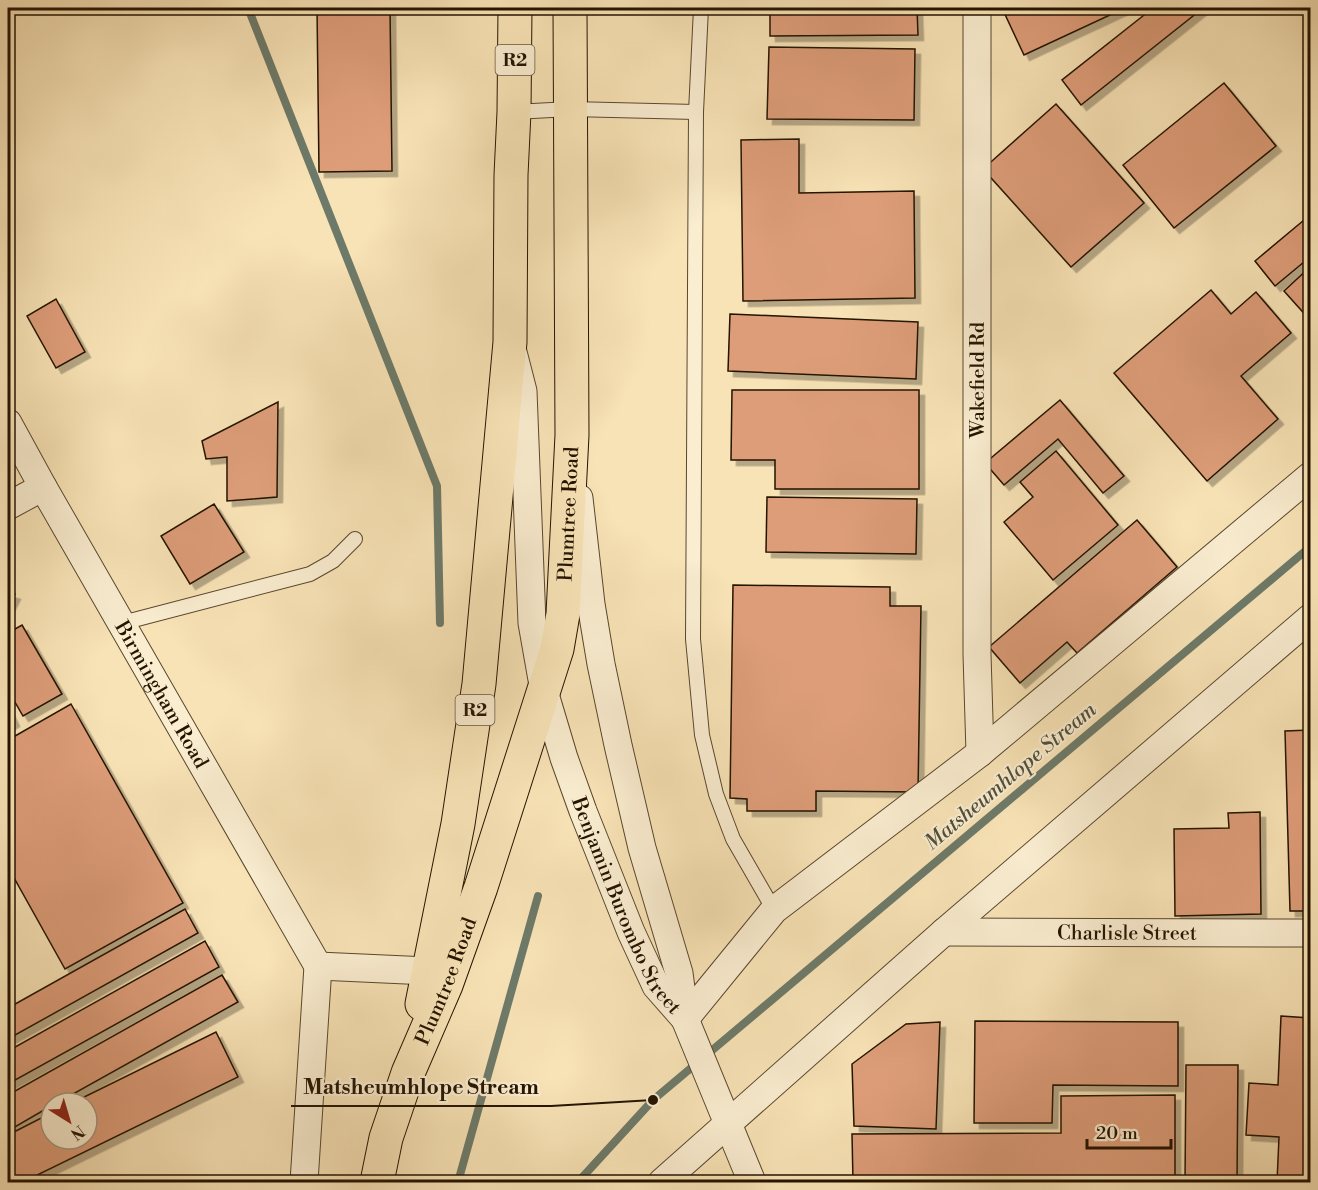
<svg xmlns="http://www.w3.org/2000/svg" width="1318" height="1190" viewBox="0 0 1318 1190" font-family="'Libre Bodoni',serif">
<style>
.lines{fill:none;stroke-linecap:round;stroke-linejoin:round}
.stream{stroke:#6d7a69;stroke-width:8}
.building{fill:#dd9d79;stroke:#241300;stroke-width:1.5;filter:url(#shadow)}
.lane-casing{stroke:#59472e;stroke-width:16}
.street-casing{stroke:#59472e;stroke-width:29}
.highway-casing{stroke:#241300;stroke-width:35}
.lane{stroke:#faedd0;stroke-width:14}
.street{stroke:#faedd0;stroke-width:27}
.highway{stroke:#f8e3b6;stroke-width:33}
.labels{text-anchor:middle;stroke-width:4.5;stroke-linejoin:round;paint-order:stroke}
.shield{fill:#faedd0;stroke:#64543e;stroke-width:1.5}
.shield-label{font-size:18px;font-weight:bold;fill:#241300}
.street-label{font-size:20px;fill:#241300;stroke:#faedd0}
.water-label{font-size:21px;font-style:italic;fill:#4e4f3d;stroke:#faedd0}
.leader{fill:none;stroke:#241300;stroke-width:2}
.callout-dot{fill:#241300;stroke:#faedd0;stroke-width:2}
.callout-label{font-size:21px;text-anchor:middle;font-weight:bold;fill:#241300;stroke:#faedd0;stroke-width:4.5;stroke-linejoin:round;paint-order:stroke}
</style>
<defs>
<filter id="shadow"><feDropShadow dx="5.5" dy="5.5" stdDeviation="0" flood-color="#0004"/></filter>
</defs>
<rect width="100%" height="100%" fill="#f8e3b6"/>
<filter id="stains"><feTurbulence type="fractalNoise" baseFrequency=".00333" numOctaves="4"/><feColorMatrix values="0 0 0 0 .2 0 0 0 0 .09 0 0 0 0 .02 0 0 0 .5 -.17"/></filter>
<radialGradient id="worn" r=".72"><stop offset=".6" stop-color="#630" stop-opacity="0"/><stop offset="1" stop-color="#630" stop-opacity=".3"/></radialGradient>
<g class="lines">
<g class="stream">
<polyline points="248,8 437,486 440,623"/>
<polyline points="458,1182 538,896"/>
<polyline points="578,1182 653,1100 1310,547"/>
</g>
</g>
<g class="building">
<polygon points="317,8 390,8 392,171 319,172"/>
<polygon points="770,8 917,8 918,35 770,36"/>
<polygon points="1002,8 1125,8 1024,55"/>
<polygon points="1153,8 1203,8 1081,105 1062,80"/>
<polygon points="769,47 915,49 914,120 767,119"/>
<polygon points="1224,83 1276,146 1174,228 1123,165"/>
<polygon points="1056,104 1144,203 1071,267 983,169"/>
<polygon points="799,139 799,193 914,191 915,298 743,301 741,140"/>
<polygon points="1310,215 1310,257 1275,286 1255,261"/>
<polygon points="1310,267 1310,320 1284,291"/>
<polygon points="1211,290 1231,314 1256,292 1291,333 1241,376 1278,419 1207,481 1114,373"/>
<polygon points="56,299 85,352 56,368 27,316"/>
<polygon points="730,314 918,322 916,379 728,371"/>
<polygon points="732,390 919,390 919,489 775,489 775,460 731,460"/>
<polygon points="1060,400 1124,476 1103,493 1058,439 1004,485 985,463"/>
<polygon points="278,402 277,497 227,501 227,457 206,459 202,441"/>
<polygon points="1056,451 1118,525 1053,580 1004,522 1033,497 1020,482"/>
<polygon points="767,497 917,499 916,554 766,552"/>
<polygon points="214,504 244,552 190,584 161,536"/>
<polygon points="1137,520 1177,567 1077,653 1067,642 1020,683 989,647"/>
<polygon points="733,585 890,587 890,606 921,606 918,792 816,791 816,811 747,811 747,799 730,798"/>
<polygon points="8,592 15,594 8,608"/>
<polygon points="22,625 62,694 23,716 8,690 8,633"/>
<polygon points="71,704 183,903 65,969 8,867 8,740"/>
<polygon points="8,708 14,721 8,725"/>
<polygon points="1310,730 1310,911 1290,911 1285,731"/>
<polygon points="1260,812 1261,914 1175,916 1174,829 1229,828 1228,813"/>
<polygon points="185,909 198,933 8,1039 8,1008"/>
<polygon points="205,941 219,967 8,1084 8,1051"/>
<polygon points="222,975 238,1002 57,1103 51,1103 51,1106 8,1131 8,1095"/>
<polygon points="1281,1016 1310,1018 1310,1182 1277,1182 1279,1137 1246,1135 1249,1083 1278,1085"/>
<polygon points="975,1021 1178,1022 1178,1086 1053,1085 1052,1123 974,1123"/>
<polygon points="940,1022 936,1129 854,1126 852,1064 906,1024"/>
<polygon points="216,1032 238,1077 23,1182 9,1182 8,1178 8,1135 51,1113 51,1139 87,1139 87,1103 72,1103"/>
<polygon points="1186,1065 1238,1065 1237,1182 1185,1182"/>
<polygon points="1175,1095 1175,1182 853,1182 852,1134 1061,1133 1061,1096"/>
</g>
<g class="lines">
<g class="lane-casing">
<g id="lane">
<polyline points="701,8 696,112 693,639 702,735 716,794 733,839 774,910"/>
<polyline points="514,112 570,109 696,112"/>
<polyline points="122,623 310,574 333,561 355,539"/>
</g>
</g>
<g class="street-casing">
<g id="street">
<polyline points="977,8 977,654 980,753"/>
<path id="s1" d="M513,352L523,391L532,623L544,691L564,758L583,811L631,932L656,986L685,1019"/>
<path id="s2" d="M8,423L43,487L318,966"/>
<polyline points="579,498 591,604 601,664 618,745 642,848 679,973 685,1019 752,1182"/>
<polyline points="8,506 43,487"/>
<path id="s3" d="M944,932L1310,933"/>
<polyline points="318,966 428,971"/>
<polyline points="685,1019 774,910 980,753 1310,476"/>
<polyline points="304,1182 318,966"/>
<polyline points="662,1182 944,932 1310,618"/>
</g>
</g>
<g class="highway-casing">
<g id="highway">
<polyline points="422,1004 458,824 479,684 510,342 511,175 514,112 515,8"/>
<path id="s4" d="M377,1182L386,1138L408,1073L446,985L481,887L557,649L563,614L572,435L570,8"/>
</g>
</g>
<use href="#lane" class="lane"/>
<use href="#street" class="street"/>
<use href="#highway" class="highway"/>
</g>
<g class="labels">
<g class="shield">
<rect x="495.5" y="45" width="39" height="30" rx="4.5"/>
<rect x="455.5" y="695" width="39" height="30" rx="4.5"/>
</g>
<g class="shield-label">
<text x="515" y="66">R2</text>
<text x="475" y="716">R2</text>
</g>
<g class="street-label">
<text transform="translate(977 380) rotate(-90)" y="7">Wakefield Rd</text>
<text dy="7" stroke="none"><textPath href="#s4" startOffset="699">Plumtree Road</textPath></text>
<text dy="7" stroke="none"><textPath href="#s2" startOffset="312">Birmingham Road</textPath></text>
<text dy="7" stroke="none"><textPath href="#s1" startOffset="572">Benjamin Burombo Street</textPath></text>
<text dy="7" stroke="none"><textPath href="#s3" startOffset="183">Charlisle Street</textPath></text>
<text dy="7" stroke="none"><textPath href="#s4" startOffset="213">Plumtree Road</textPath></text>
</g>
<g class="water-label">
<text transform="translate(1010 776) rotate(-40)" y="7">Matsheumhlope Stream</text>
</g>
</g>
<path class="leader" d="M653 1100L551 1106H291"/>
<circle class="callout-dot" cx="653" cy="1100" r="6"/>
<g class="callout-label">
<text x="421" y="1094">Matsheumhlope Stream</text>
</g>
<rect width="1318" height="1190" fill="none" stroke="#f8e3b6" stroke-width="30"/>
<rect x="9" y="9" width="1300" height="1172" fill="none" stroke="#241300" stroke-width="3"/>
<rect x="15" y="15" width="1288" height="1160" fill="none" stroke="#241300" stroke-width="1.5"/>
<g transform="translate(69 1121) rotate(143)"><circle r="28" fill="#faedd0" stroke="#a4967d" stroke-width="1.5"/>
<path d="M0-4.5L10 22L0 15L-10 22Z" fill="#8f2418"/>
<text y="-9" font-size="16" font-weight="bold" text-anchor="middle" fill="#241300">N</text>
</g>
<path d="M1087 1139v9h84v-9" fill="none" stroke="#241300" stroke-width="3"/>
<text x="1096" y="1139" font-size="18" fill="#241300" stroke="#faedd0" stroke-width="4.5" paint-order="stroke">20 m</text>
<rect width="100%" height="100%" filter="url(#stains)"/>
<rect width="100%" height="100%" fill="url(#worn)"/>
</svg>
